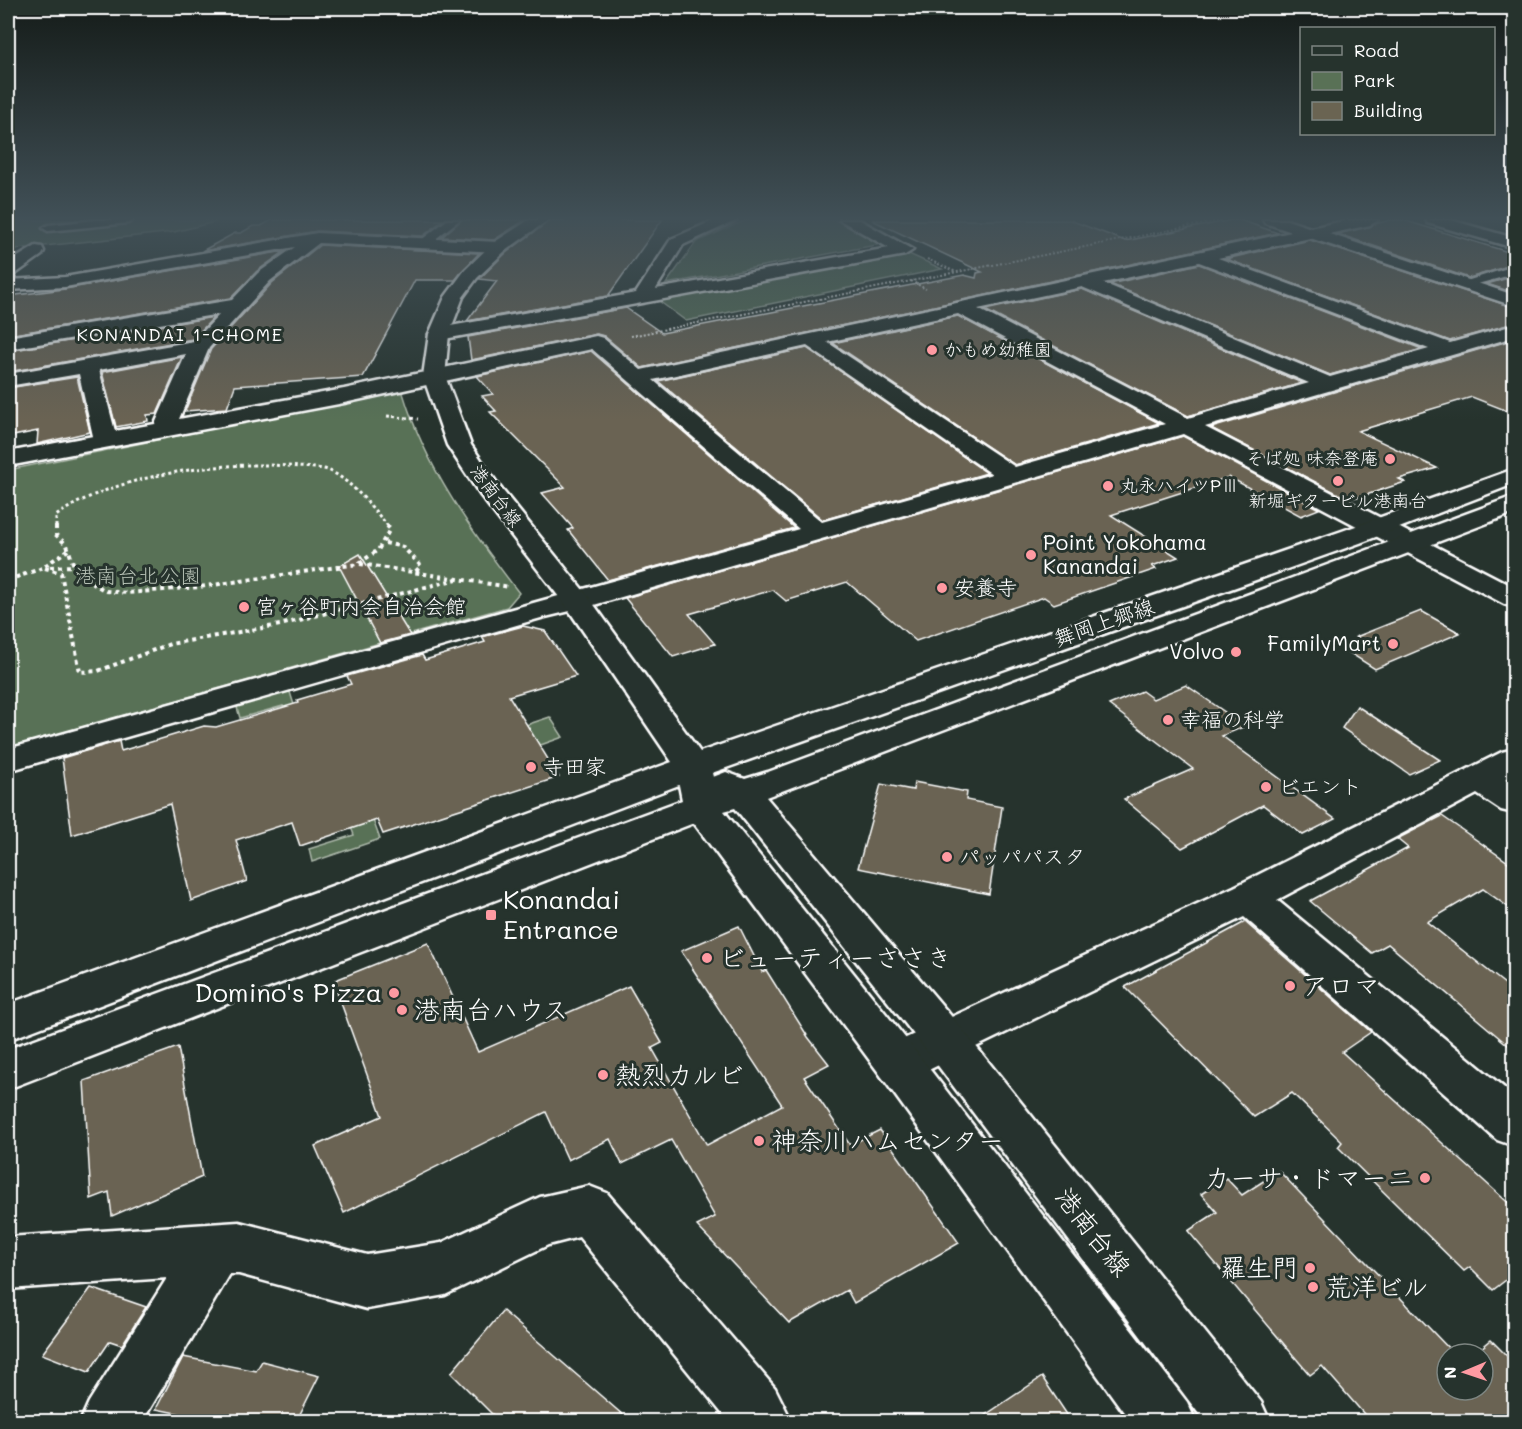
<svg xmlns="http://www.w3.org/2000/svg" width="1522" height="1429" viewBox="0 0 1522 1429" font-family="Mali,'Klee One',sans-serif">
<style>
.green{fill:#597156;stroke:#acb8aa;stroke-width:1.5}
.building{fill:#6a6452;stroke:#fff;stroke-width:1.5}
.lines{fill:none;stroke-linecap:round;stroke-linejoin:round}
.lane-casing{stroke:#fff;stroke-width:5}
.street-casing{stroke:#fff;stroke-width:5}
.secondary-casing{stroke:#fff;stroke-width:5}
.path-far2{stroke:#fff;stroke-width:2;stroke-dasharray:2 2;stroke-linecap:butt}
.path-far1{stroke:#fff;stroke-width:3;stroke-dasharray:3 3;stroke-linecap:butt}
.path{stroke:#fff;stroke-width:4;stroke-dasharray:4 4;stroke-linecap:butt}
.lane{fill:#26332d;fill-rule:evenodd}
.street{fill:#26332d;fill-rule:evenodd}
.secondary{fill:#26332d;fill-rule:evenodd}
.poi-dot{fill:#ff9aa2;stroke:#26332d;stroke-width:2}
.labels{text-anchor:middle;stroke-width:6;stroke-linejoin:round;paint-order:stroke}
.far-neighbourhood-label{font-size:18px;letter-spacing:1.5px;fill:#fff;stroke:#26332d}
.far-poi-label{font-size:18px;fill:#fff;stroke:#26332d;text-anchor:start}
.far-street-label{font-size:18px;fill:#fff;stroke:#26332d}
.poi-label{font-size:21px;fill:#fff;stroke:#26332d;text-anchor:start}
.park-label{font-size:21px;fill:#b4bfb3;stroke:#26332d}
.street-label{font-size:21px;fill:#fff;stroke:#26332d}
.near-poi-label{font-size:26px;fill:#fff;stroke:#26332d;text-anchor:start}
.near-street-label{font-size:26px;fill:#fff;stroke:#26332d}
</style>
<rect width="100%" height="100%" fill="#26332d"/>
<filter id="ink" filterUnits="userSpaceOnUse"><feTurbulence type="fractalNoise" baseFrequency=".0167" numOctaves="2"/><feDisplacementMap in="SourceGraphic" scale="12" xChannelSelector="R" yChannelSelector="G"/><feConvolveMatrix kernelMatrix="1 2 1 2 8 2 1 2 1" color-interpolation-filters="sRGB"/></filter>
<g filter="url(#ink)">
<g class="green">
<polygon points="8,220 215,220 215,222 174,232 8,250"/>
<polygon points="746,220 835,220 882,244 666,284 696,242"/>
<polygon points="901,253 909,254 942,269 686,321 659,301 662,298"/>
<path d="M396,392L403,393C425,467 472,532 519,593L507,607L15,746L8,744V470Z"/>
<polygon points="289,689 295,708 285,711 283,706 240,718 236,704"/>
<polygon points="550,717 563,737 535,747 523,726"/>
<polygon points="348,753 380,839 312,862 309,849 354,835 348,819"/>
</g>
<g class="building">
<polygon points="272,220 443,220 423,236 317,231 202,251 235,233 241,233 253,226 261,226"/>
<polygon points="461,220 525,220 494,240 442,237"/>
<polygon points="550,220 662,220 608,296 467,321 497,281 479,279 506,253"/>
<polygon points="872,220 1070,220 1125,241 1232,220 1240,220 1278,233 642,368 604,336 597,334 471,360 468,337 626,308 662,333 964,275 976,278 977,273 982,272"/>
<polygon points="1390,220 1403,220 1515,254 1515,264 1469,278 1338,234"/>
<polygon points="1310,240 1515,308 1515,323 1450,341 1226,259"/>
<polygon points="320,245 479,253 455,280 415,280 363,377 235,386 227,408 185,411 211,349 272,283"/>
<polygon points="285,251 257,271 231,298 8,335 8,296 65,289"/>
<polygon points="1199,264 1422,349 1330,375 1110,284"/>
<polygon points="1515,276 1515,293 1487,284"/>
<polygon points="1082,289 1302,383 1188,416 985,310"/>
<polygon points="958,316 1159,423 1015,465 833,343"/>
<polygon points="214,317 193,339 8,372 8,351"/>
<polygon points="1515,339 1515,414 1472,397 1358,431 1437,468 1399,479 1405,482 1366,495 1348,499 1211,428"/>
<polygon points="807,348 987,473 823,520 658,381"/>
<polygon points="591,351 794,528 608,580 568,530 573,528 542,493 565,487 490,412 496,411 482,396 493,394 477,376"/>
<polygon points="182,357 157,414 147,415 148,421 116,427 102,372"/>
<polygon points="77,377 90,432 37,444 38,431 8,437 8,388"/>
<polygon points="1183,436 1319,509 1301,516 1229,477 1111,515 1178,557 1152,566 1156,569 1054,604 1044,597 916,641 847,582 786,601 773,590 689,614 715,644 673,657 625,598"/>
<polygon points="360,554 410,635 380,643 339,566"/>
<polygon points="1421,611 1460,633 1375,669 1342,648 1361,640 1356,637"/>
<polygon points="523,626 545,631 576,676 509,696 559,777 383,834 377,820 300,846 292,822 236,840 247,881 191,901 170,804 72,835 62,758 119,741 121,751 204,726 216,727 298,703 297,700 351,684 347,676 422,655 425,660 485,642 482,637"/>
<polygon points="1186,685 1245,726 1222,736 1335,819 1303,835 1263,805 1182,848 1124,799 1193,769 1109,705 1142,691 1153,699"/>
<polygon points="1357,706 1440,760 1409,774 1342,728"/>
<polygon points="914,782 967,792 966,800 1002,807 989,894 858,868 881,784 913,790"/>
<polygon points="1442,816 1515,867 1515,912 1483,889 1427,922 1515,992 1515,1051 1388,944 1372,953 1310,901 1408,848 1397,839"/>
<polygon points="1245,922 1371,1032 1342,1052 1515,1209 1515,1273 1493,1290 1470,1267 1464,1271 1338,1147 1342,1142 1292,1093 1254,1117 1125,987"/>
<polygon points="739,926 762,972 766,970 808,1037 829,1064 804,1077 850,1145 880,1130 959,1243 854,1303 847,1290 789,1323 697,1226 715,1217 671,1140 622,1164 610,1139 568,1160 546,1112 344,1213 315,1146 382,1116 333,981 428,943 478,1052 629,986 662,1043 652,1048 707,1145 782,1105 681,951"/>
<polygon points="178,1047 202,1177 112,1216 109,1192 91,1199 84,1081"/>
<polygon points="1279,1171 1454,1354 1447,1354 1447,1390 1483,1390 1483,1354 1474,1354 1491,1340 1515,1364 1515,1422 1371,1422 1322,1366 1310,1375 1188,1231 1217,1212 1201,1194 1226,1178 1242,1195"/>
<polygon points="91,1288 146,1307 122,1345 110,1341 89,1372 42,1354"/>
<polygon points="503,1311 631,1422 500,1422 451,1373"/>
<polygon points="183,1357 256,1371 262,1361 319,1376 296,1422 221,1422 156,1409"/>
<polygon points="1042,1377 1072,1422 975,1422"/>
</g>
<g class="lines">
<g class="lane-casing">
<g id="lane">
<polygon points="95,220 133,220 128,223 48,231 43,228 48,225"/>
<polygon points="447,220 459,220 428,245 420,245 420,241"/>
<polygon points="1514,266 1514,274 1463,288 1457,284"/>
</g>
</g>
<g class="street-casing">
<g id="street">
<polygon points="715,220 737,220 683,245 656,289 889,248 840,220 860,220 913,250 905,255 439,340 429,334 439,328 636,293 671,239"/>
<path d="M1348,220H1378L1370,225L1218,258L1450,343L1514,325V337L1205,427L1514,587V607L1504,604L1183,434L587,607L541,618L8,771V749L799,529L592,349L344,403L8,466V452L93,436L79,374L8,386V374L194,341L220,314L8,349V337L232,300L258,273L295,247L65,287L8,290V280L65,277L317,233L499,242L507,247L499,252L319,243L270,281L209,348L179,419L344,389L596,336L603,338L641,370ZM1199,262L1429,349L1330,377L1103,283ZM1082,287L1309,383L1188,418L978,309ZM958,314L1165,424L1015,467L827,342ZM807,346L992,474L822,522L653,380ZM186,354L155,424L115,431L99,370Z"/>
<polygon points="1426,220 1451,220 1514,238 1514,248 1428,223"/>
<polygon points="36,246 42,247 44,251 42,255 14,275 8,276 8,263"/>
<polygon points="1514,749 1514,774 1505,779 1514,785 1514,813 1501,810 1477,794 1277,900 1514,1096 1514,1146 1497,1140 1244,917 914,1077 898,1083 882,1077 875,1063 882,1049 1234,887 1502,752"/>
<polygon points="589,1186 607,1193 775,1388 792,1422 729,1422 579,1237 548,1245 445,1295 367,1309 239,1274 230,1274 142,1422 80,1422 89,1402 167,1278 8,1289 8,1237 239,1222 367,1255 441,1243 540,1197"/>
</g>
</g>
<g class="secondary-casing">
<g id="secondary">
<polygon points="529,220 548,220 505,251 477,278 463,297 449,334 445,376 471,445 499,486 587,595 700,752 1342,531 1514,469 1514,484 1360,543 712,773 713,777 726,772 745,779 768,772 1514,496 1514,513 766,797 962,1029 1261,1402 1270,1422 1205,1422 930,1055 735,808 724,811 914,1049 1187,1402 1196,1422 1131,1422 882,1077 694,823 8,1089 8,1049 682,800 679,785 8,1040 8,1004 672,762 566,606 481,496 447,445 423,376 429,334 445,297 465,270 493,243"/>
<polygon points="1263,220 1287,220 1514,295 1514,306 1265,223"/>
</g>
</g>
<g class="path-far2">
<polyline points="927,259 956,272"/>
<polyline points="911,281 926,289"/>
<polyline points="631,336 1222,220"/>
</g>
<g class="path-far1">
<polyline points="387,416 418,419"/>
<path d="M56,527V516C113,474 229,459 298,467C307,468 321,467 330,471C353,482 372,508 389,527"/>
</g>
<g class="path">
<polyline points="56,526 56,535 67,545 77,575 106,591 127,593 199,587 358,564 378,550 390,529 387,526"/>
<polyline points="385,543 403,547 421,566 415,572"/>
<polyline points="360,564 510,587"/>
<polyline points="50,567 74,566"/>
<polyline points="45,568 61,573 80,672 98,671 170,644 280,625 457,579"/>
<polyline points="8,580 40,569 68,550"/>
</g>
<use href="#lane" class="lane"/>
<use href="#street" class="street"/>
<use href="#secondary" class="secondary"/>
</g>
</g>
<linearGradient id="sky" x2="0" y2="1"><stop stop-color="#151c19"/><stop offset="0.52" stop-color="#415057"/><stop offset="1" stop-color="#415057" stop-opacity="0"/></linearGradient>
<rect width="1522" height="420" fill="url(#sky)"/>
<g class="poi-dot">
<circle cx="932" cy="350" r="6"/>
<circle cx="1390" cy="459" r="6"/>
<circle cx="1338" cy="481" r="6"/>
<circle cx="1108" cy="486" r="6"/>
<circle cx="1031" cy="555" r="6"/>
<circle cx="942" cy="588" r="6"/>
<circle cx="244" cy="607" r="6"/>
<circle cx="1393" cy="644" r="6"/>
<circle cx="1236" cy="652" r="6"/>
<circle cx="1168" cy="720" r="6"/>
<circle cx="531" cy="767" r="6"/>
<circle cx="1266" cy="787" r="6"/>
<circle cx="947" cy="857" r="6"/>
<rect x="485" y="909" width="12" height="12" rx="3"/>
<circle cx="707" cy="958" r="6"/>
<circle cx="1290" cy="986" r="6"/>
<circle cx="394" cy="993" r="6"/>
<circle cx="402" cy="1010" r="6"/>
<circle cx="603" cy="1075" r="6"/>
<circle cx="759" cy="1141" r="6"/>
<circle cx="1425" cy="1178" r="6"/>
<circle cx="1310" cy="1268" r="6"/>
<circle cx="1313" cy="1287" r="6"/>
</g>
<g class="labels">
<g class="far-neighbourhood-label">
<text x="180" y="341">KONANDAI 1-CHOME</text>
</g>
<g class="far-poi-label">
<text x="944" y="356">かもめ幼稚園</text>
<text x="1378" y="465" text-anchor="end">そば処 味奈登庵</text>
<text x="1120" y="492">丸永ハイツPⅢ</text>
<text x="1338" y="507" text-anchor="middle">新堀ギタービル港南台</text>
</g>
<g class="far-street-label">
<text transform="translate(496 496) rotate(53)" y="6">港南台線</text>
</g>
<g class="poi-label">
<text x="1043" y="550">Point Yokohama<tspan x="1043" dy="24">Kanandai</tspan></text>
<text x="954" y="595">安養寺</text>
<text x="256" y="614">宮ヶ谷町内会自治会館</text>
<text x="1381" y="651" text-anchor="end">FamilyMart</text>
<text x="1224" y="659" text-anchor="end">Volvo</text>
<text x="1180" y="727">幸福の科学</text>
<text x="543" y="774">寺田家</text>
<text x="1278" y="794">ビエント</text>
<text x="959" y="864">パッパパスタ</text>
</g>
<g class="park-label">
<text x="138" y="583">港南台北公園</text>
</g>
<g class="street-label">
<text transform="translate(1104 623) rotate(-19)" y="7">舞岡上郷線</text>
</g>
<g class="near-poi-label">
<text x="503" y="909">Konandai<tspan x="503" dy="30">Entrance</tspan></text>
<text x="719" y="967">ビューティーささき</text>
<text x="1302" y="995">アロマ</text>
<text x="382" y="1002" text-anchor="end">Domino's Pizza</text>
<text x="414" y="1019">港南台ハウス</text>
<text x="615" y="1084">熱烈カルビ</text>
<text x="771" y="1150">神奈川ハムセンター</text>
<text x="1413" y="1187" text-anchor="end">カーサ・ドマーニ</text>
<text x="1298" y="1277" text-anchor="end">羅生門</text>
<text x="1325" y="1296">荒洋ビル</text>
</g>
<g class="near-street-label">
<text transform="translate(1093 1232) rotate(52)" y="9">港南台線</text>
</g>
</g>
<rect width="1522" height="1429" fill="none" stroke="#26332d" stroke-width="30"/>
<rect x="15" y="15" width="1492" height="1399" fill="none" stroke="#fff" stroke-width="2" filter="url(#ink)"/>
<rect x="1300" y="27" width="195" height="108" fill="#26332d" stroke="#7d8581" stroke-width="1.5"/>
<rect x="1312" y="46" width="30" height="9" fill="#26332d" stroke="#7d8581" stroke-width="1.5"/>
<text x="1354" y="57" font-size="18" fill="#ffffff">Road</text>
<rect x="1312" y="72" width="30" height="18" fill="#597156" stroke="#7d8581" stroke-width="1.5"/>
<text x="1354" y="87" font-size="18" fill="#ffffff">Park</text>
<rect x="1312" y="102" width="30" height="18" fill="#6a6452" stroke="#7d8581" stroke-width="1.5"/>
<text x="1354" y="117" font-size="18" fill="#ffffff">Building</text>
<g transform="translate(1465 1372) rotate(268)"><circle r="28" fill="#26332d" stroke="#7d8581" stroke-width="1.5"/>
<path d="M0-4.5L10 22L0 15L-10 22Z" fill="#ff9aa2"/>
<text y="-9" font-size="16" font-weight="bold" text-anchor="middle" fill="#ffffff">N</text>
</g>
</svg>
